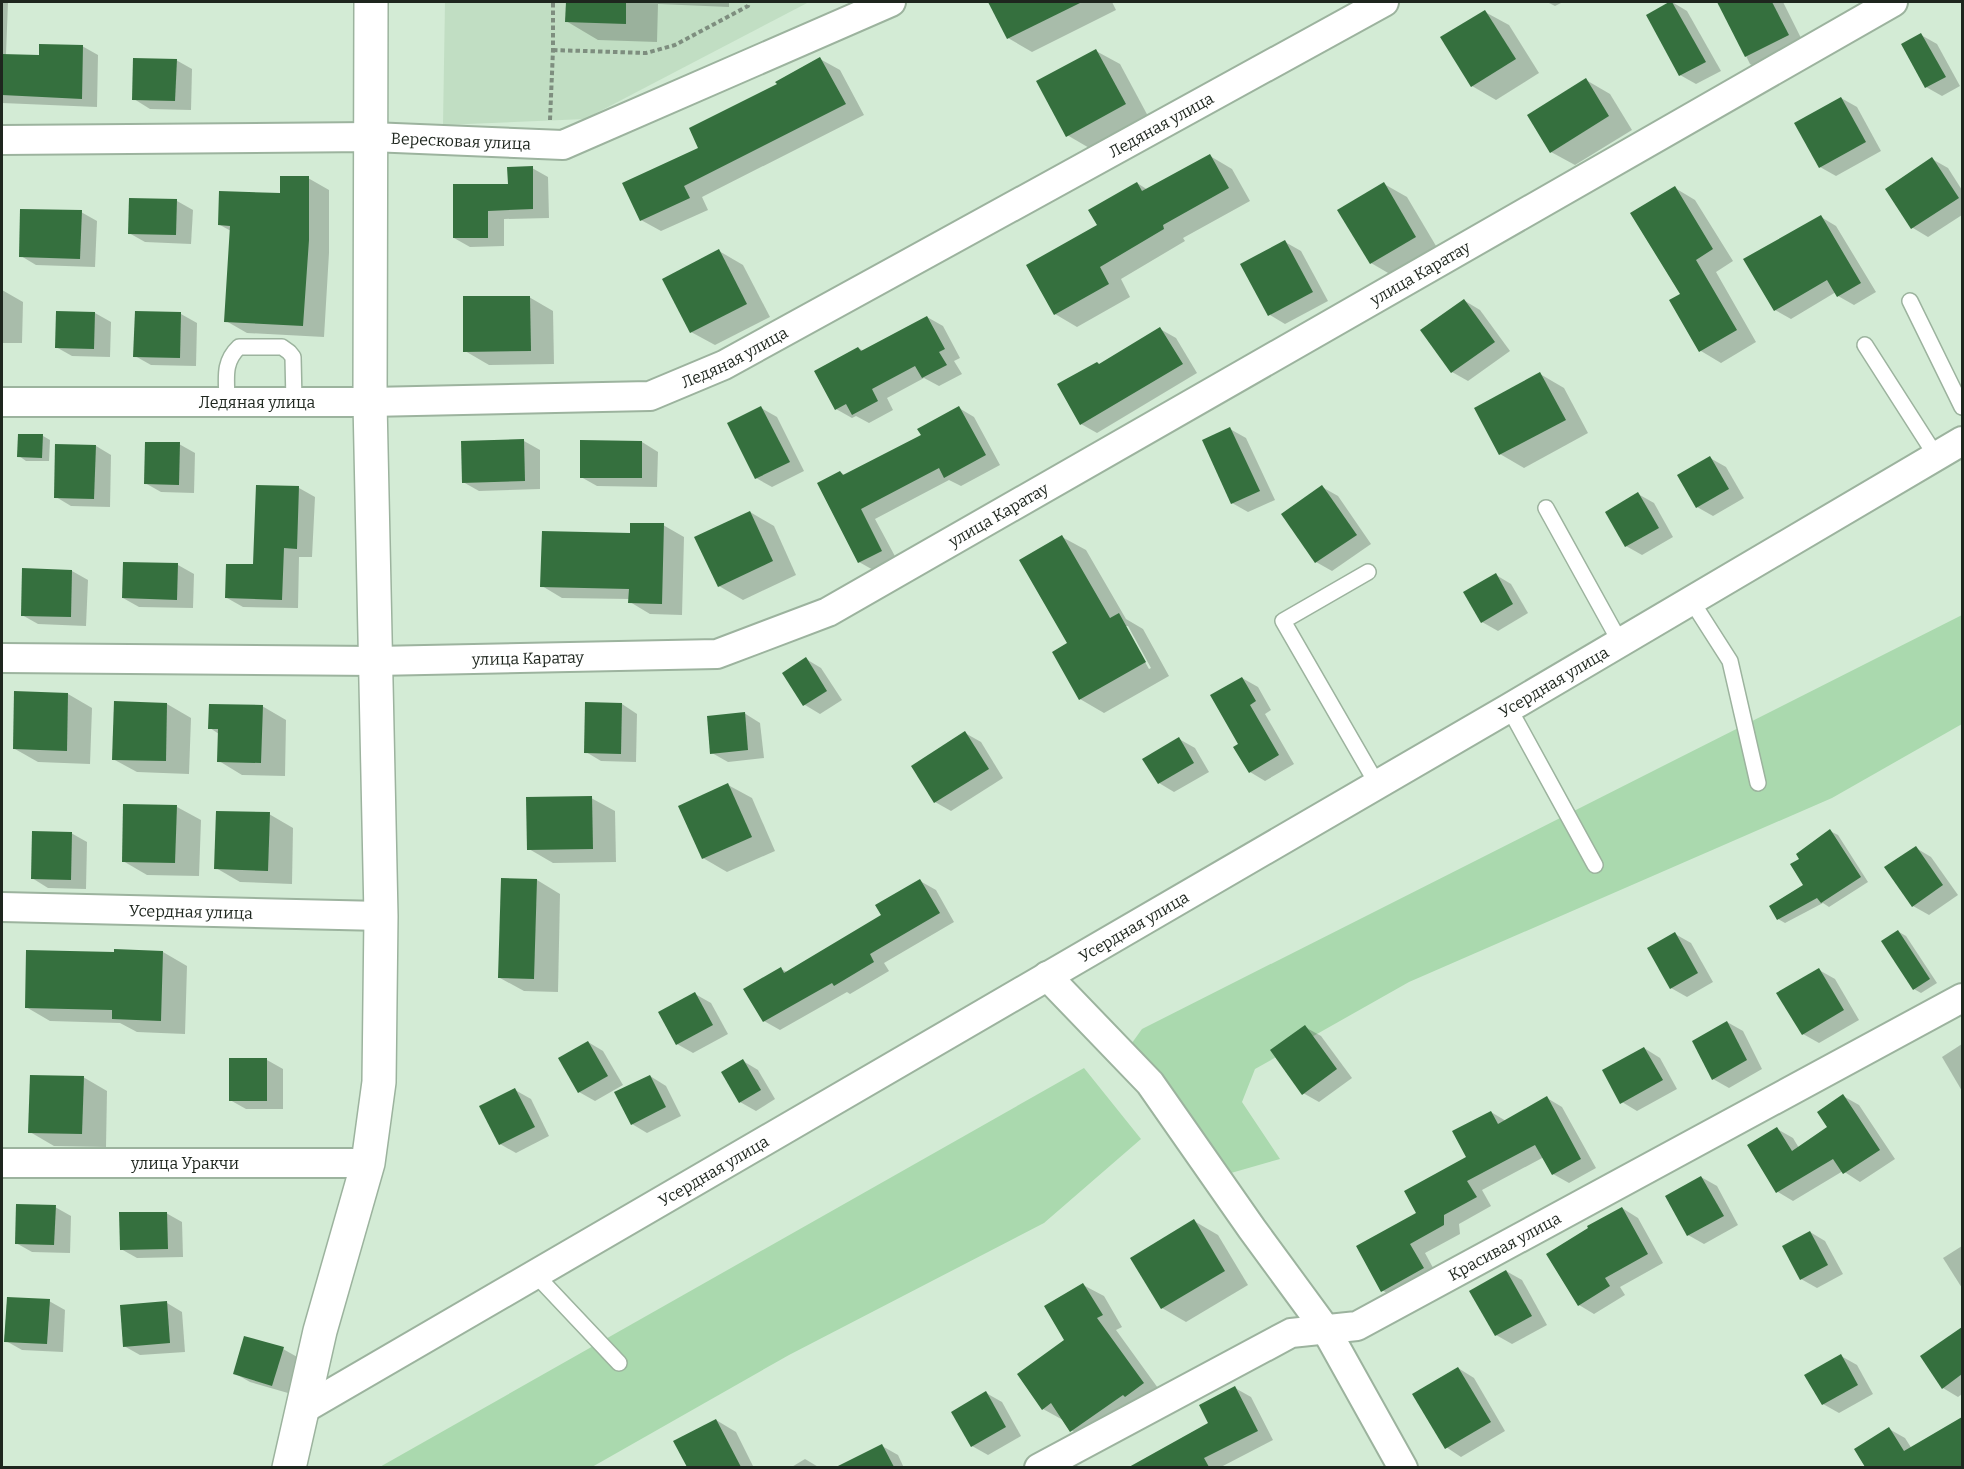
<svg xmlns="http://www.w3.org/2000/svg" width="1964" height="1469" viewBox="0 0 1964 1469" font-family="Bitter,serif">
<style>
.built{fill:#c1dec3}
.green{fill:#aad9ae}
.shadow{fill:#0003;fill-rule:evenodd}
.building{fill:#35703e}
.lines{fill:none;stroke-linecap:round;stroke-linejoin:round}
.service-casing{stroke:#9cb39e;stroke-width:18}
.minor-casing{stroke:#9cb39e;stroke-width:32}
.tertiary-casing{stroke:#9cb39e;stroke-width:36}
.path{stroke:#7e8e7f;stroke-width:4;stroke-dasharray:4.5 3;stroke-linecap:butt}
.service{stroke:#fff;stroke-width:15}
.minor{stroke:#fff;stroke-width:28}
.tertiary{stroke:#fff;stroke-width:33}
.labels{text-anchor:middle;stroke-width:6;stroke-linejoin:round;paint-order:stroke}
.street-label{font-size:16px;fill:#1e261e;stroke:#d3ebd5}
</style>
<rect width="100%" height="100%" fill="#d3ebd5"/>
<polygon class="built" points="445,2 809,2 585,119 443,125"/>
<g class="green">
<polygon points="1962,615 1962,724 1832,798 1409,982 1255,1069 1242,1102 1280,1159 1231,1173 1119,1061 1142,1029"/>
<polygon points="1084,1068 1141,1139 1044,1223 789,1355 592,1467 378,1468"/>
</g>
<g class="shadow">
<polygon points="2,2 8,2 6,55 40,56 82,46 98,55 97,107 2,103"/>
<polygon points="147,2 214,2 214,3"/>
<polygon points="567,2 729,2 729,7 658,4 657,42 598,40 566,21"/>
<polygon points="990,2 1112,2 1116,10 1032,52 1008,38"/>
<polygon points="1547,2 1563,2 1555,6"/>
<polygon points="1672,2 1687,11 1721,71 1696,84 1680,75 1648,15"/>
<polygon points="1727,2 1783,2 1804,44 1766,73 1750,64 1721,5"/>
<polygon points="1485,12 1509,25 1539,73 1496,100 1472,86"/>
<polygon points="1921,35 1937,44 1960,86 1942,96 1926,87"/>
<polygon points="1096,51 1120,64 1149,118 1091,149 1067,135"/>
<polygon points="820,59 840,70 864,115 702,197 708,210 661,231 641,220 701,149 779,85"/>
<polygon points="176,60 192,69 191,110 150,109 134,99"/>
<polygon points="1586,80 1610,94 1632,130 1575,165 1551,152"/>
<polygon points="1841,98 1857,107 1881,151 1836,176 1820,167"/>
<polygon points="1210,156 1232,169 1250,201 1183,238 1185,241 1121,279 1130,297 1077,327 1055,314 1137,183 1148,190"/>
<polygon points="1932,159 1948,168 1962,190 1962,215 1928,237 1913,228 1887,189"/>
<polygon points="532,168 548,177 549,218 504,219 504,246 470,247 454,238 509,185"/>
<polygon points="308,178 329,190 329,253 324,337 247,333 226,321 231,231 220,225 282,194"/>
<polygon points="1384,184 1407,197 1439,251 1395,277 1371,263 1340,210"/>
<polygon points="1675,188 1695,200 1733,261 1716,272 1756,342 1721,363 1701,351"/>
<polygon points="177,201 193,210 191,244 145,242 129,233"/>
<polygon points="81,212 97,221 95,267 36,265 21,256"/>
<polygon points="1821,217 1836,226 1876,292 1854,305 1838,296 1836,292 1791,319 1775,310"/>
<polygon points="1285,242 1301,251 1328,301 1285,324 1270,315"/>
<polygon points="719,251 743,265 770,317 715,345 691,332"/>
<polygon points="2,290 23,302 22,343 2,343"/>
<polygon points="529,297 553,311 554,364 489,365 465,351"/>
<polygon points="1465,301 1480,310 1510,351 1468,381 1452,372"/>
<polygon points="136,312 181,314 197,323 196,366 151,365 135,356"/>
<polygon points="95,313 111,322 110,357 72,356 56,347"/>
<polygon points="927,317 943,326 960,358 954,361 962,374 939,386 924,378 887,398 893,410 869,423 856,416 852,418 836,409 858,348 864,351"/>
<polygon points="1160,329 1176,338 1197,373 1097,433 1081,424"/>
<polygon points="1540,374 1564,388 1588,433 1524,468 1500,454"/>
<polygon points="761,408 777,417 804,471 772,487 756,478"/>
<polygon points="959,408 974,417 1000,465 961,486 949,480 875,519 897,560 875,571 859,562 840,472 846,476 923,436"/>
<polygon points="1230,429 1246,438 1275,500 1248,512 1232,503"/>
<polygon points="43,436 50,440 49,461 26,461 19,456"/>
<polygon points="524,441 540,450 540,489 479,491 463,482"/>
<polygon points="642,442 658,452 657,487 597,486 581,477"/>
<polygon points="179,444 195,453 194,493 161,492 145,483"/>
<polygon points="96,446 111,455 110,507 71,506 56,497"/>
<polygon points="1710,458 1726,467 1744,498 1713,516 1697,507"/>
<polygon points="1322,487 1338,496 1371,544 1332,571 1316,562"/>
<polygon points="299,488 315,497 312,557 299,557 298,608 243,607 227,598 254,566"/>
<polygon points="1638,494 1654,503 1673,537 1642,555 1626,546"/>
<polygon points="750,512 774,526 796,575 743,600 719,586"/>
<polygon points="663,525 684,537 682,615 650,614 630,602 630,599 562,598 542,586 631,535"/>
<path d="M1062,537L1086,550L1126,619L1143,629L1169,676L1104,713L1080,699ZM1125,626H1128L1151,668L1149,669Z"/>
<polygon points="124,563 178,565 194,574 193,608 139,607 123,598"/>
<polygon points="72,571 88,580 86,626 38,624 22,615"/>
<polygon points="1496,575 1511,584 1528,613 1498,631 1482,622"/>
<polygon points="806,659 821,668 842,700 820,714 805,705 784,674"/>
<polygon points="1242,678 1258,687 1271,710 1265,714 1294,764 1265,781 1250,772 1240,744"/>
<polygon points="68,694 92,708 90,764 38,762 15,749"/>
<polygon points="115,703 167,704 191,718 189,774 137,772 113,759"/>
<polygon points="622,704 637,714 636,762 601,761 586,752"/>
<polygon points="262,706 286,720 285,776 242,775 219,761 219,734 210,728"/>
<polygon points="744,713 760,723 764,758 728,762 712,753"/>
<polygon points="965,733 981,742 1003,778 951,811 935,802"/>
<polygon points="1179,739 1195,748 1209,772 1174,792 1159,783"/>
<polygon points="728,785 752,798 775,851 727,872 703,858"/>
<polygon points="591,798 615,811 616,862 553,863 529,849"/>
<polygon points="177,807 201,820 199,876 147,875 123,861"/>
<polygon points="269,814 293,828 292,884 240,882 216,868"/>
<polygon points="1830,831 1838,835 1868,882 1829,907 1823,903 1785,923 1778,919 1805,885 1801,859"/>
<polygon points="71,833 87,842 86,889 48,888 32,878"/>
<polygon points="1916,848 1931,857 1958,895 1929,915 1913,906"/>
<polygon points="537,880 560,894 558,992 524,991 500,978"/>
<polygon points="920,881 936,890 954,922 884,963 889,971 850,994 847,992 780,1030 764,1021 781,969 787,972 883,915"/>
<polygon points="1899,932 1906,936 1937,983 1921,993 1914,989"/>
<polygon points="1675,934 1691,943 1713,982 1687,997 1671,988"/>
<polygon points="116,951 163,952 187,966 185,1034 137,1032 120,1023 50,1021 26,1007 116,954"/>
<polygon points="1819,970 1835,979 1859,1020 1819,1043 1803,1034"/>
<polygon points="695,994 711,1003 728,1034 693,1053 677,1044"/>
<polygon points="1727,1022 1743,1031 1762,1069 1729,1088 1713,1079"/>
<polygon points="1305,1027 1321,1036 1352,1078 1319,1102 1303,1093"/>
<polygon points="588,1042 603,1051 623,1085 595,1101 579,1092"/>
<polygon points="1962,1044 1962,1091 1942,1057"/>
<polygon points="1644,1048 1660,1058 1677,1089 1637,1111 1622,1102"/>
<polygon points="267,1060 283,1069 283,1109 246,1109 230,1100"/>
<polygon points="743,1061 758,1070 775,1099 756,1111 740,1102"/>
<polygon points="650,1076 666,1086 681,1116 647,1133 632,1124"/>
<polygon points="83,1077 107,1091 106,1147 54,1146 30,1132"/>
<polygon points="515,1090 531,1099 549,1136 516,1153 500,1144"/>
<polygon points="1843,1096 1859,1105 1895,1159 1860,1182 1843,1171 1793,1201 1778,1192 1777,1129 1793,1138 1799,1148 1829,1127"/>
<polygon points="1547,1098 1562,1107 1596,1168 1569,1183 1553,1174 1544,1157 1482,1190 1491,1206 1459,1224 1460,1234 1425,1253 1438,1277 1398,1300 1382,1290 1418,1213 1468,1158 1491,1112 1506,1121"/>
<polygon points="1701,1177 1717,1186 1738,1225 1704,1244 1688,1235"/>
<polygon points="55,1207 71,1216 70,1253 32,1252 16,1243"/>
<polygon points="1622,1208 1638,1218 1663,1263 1620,1287 1625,1295 1594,1314 1579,1305"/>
<polygon points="166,1213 182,1222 183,1257 137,1258 121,1249"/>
<polygon points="1194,1221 1218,1235 1248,1285 1186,1322 1162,1308"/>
<polygon points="1810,1232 1825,1241 1843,1274 1817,1288 1801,1279 1784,1246"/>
<polygon points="1962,1246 1962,1288 1943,1258"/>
<polygon points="1506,1271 1522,1280 1547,1325 1512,1344 1496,1335"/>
<polygon points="1083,1285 1104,1296 1122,1327 1116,1330 1163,1395 1092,1442 1071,1430 1063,1420 1043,1409"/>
<polygon points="49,1301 65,1310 63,1352 22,1350 6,1341"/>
<polygon points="167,1303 182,1312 185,1352 140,1355 124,1346"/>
<polygon points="1950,1337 1962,1345 1962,1394 1958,1397 1943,1388"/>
<polygon points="283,1349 299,1358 288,1393 250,1382 234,1373"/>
<polygon points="1841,1356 1857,1365 1873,1394 1839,1413 1823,1404"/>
<polygon points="1458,1368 1474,1378 1505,1431 1461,1457 1446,1447"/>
<polygon points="1235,1388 1251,1397 1273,1440 1219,1468 1152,1468 1210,1424"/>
<polygon points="986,1393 1002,1402 1021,1436 988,1455 972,1446"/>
<polygon points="716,1420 736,1432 754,1468 688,1468 675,1441"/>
<polygon points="1958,1421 1962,1424 1962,1468 1867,1468 1856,1450 1889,1429 1905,1438 1912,1449"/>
<polygon points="882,1446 898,1455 904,1468 839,1468"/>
<polygon points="805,1459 820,1468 790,1468"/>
</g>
<g class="building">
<polygon points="566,2 626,2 626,24 565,22"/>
<polygon points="988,2 1082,2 1007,39"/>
<polygon points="1669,2 1672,2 1706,62 1679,76 1646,15"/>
<polygon points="1717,2 1772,2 1789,35 1745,57"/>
<polygon points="1485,10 1516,59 1471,87 1440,37"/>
<polygon points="1921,33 1946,77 1925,88 1901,44"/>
<polygon points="39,44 83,45 82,99 2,95 2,54 39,55"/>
<polygon points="1096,49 1126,104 1066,137 1036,81"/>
<polygon points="820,57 846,104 684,186 690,198 640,221 622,183 698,148 689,128 777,84 775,82"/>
<polygon points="133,58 177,59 175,101 132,100"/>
<polygon points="1586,78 1609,116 1550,153 1527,115"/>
<polygon points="1841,97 1866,142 1819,168 1794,123"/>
<polygon points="1210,154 1229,188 1163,225 1164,229 1100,267 1109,284 1054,315 1026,265 1097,225 1088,210 1137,182 1142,191"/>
<polygon points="1932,157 1959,198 1911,229 1885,189"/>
<polygon points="533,166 533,209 488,211 488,238 453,238 453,184 508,184 507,167"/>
<polygon points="280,176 309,176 309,240 303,326 224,322 230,226 218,225 219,191 280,193"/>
<polygon points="1384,182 1416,237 1370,264 1337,210"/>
<polygon points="1675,186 1713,249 1696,260 1737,330 1699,352 1669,300 1680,294 1630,213"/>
<polygon points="129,198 177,199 176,235 128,234"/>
<polygon points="20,209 82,210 80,259 19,257"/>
<polygon points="1821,215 1861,283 1837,297 1827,280 1774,311 1743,259"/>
<polygon points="1285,240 1313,292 1268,316 1240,264"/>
<polygon points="719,249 747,304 690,333 662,279"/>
<polygon points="463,296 530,296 531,351 463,352"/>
<polygon points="1464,299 1495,342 1451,373 1420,330"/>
<polygon points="56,311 95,312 94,349 55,348"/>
<polygon points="135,311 181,312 180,358 133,357"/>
<polygon points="927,316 945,349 939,352 947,365 922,378 915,366 872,389 878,401 852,415 846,404 835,410 814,371 858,347 861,351"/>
<polygon points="1160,327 1183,364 1080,425 1057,384 1097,362 1099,364"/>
<polygon points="1540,372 1566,420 1499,455 1474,408"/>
<polygon points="761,406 790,462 755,479 727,423"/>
<polygon points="959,406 986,455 944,478 939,468 861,509 882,551 858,563 817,483 840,471 843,475 921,435 917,429"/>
<polygon points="1230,427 1260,491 1231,504 1202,440"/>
<polygon points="18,434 43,434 42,458 17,457"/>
<polygon points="524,439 525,481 462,483 461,441"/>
<polygon points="580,440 642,441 642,478 580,478"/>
<polygon points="145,442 180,442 179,485 144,484"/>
<polygon points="55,444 96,445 94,499 54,498"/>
<polygon points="1710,456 1729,489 1696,508 1677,475"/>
<polygon points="256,485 299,486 297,549 284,548 282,600 225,598 226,564 253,564"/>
<polygon points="1322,485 1357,535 1315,563 1281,514"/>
<polygon points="1638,492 1659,528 1625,547 1605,512"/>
<polygon points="750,511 773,561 718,587 694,537"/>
<polygon points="630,523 664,523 662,604 628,603 629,589 540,587 542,531 630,533"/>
<polygon points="1062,535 1110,618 1119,613 1146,662 1079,700 1052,652 1067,643 1019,560"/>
<polygon points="123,562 178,563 177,600 122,598"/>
<polygon points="22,568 72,570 71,617 21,616"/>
<polygon points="1496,573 1513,604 1481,623 1463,592"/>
<polygon points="806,657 827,691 803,706 782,673"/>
<polygon points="1242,677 1256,701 1250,705 1279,755 1249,773 1233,747 1238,744 1210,695"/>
<polygon points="14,691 68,693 67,751 13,749"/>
<polygon points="114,701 167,703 166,761 112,760"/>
<polygon points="585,702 622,703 621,754 584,753"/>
<polygon points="209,704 263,705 261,763 217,762 218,729 208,729"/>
<polygon points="745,712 748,750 710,754 707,716"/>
<polygon points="965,731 989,769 934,803 911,766"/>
<polygon points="1179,737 1194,763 1158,784 1142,759"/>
<polygon points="728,783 752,837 702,859 678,806"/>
<polygon points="592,796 593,849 527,850 526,797"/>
<polygon points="123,804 177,805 175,863 122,862"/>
<polygon points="216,811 270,812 268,871 214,869"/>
<polygon points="1830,829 1861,877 1821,903 1817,898 1777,920 1769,906 1803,885 1790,864 1799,859 1796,854"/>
<polygon points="32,831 72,832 71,880 31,879"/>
<polygon points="1916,846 1943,885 1912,907 1884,867"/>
<polygon points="501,878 537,879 534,979 498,978"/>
<polygon points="920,879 940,913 870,954 874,962 834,986 832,983 763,1022 743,989 781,967 784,973 881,915 875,905"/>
<polygon points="1898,930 1930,979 1913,990 1881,941"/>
<polygon points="1675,932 1698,973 1670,989 1647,948"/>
<polygon points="114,949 163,951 161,1021 112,1019 112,1010 25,1008 26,950 114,952"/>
<polygon points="1819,968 1844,1010 1802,1035 1776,993"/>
<polygon points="695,992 713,1025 676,1045 658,1012"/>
<polygon points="1727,1021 1747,1060 1712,1080 1692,1041"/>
<polygon points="1305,1025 1337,1069 1302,1095 1270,1050"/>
<polygon points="588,1041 608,1076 578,1093 558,1058"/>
<polygon points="1644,1047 1663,1080 1620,1104 1602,1070"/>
<rect x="229" y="1058" width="38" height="43"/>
<polygon points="743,1059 761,1090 739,1103 721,1072"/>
<polygon points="30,1075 84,1076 82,1134 28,1133"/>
<polygon points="650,1075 666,1107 631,1125 614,1092"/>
<polygon points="515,1088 535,1127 499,1145 479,1106"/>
<polygon points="1843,1094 1880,1150 1843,1174 1833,1159 1776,1193 1747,1145 1777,1127 1792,1151 1827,1127 1817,1112"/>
<polygon points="1547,1096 1581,1159 1552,1175 1535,1145 1467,1181 1477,1197 1444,1215 1444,1225 1410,1244 1424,1268 1381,1292 1356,1246 1416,1213 1404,1191 1466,1157 1452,1131 1491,1111 1498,1124"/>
<polygon points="1701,1176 1724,1216 1687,1236 1665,1196"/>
<polygon points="16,1204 56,1205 54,1245 15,1244"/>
<polygon points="1622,1207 1648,1254 1605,1278 1610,1286 1578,1306 1546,1254 1588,1228 1587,1226"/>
<polygon points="119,1212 167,1212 168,1249 120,1250"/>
<polygon points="1194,1219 1225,1271 1161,1309 1130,1258"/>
<polygon points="1810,1231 1828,1265 1800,1280 1782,1246"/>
<polygon points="1506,1270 1532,1316 1495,1336 1469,1291"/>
<polygon points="1083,1283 1103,1315 1097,1318 1144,1383 1125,1397 1123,1395 1070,1432 1051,1403 1042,1410 1017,1374 1064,1340 1044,1306"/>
<polygon points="7,1297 50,1299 47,1344 4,1342"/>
<polygon points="167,1301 170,1343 123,1347 120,1305"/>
<polygon points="1962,1327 1962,1374 1942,1389 1920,1356"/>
<polygon points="244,1336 284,1347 272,1386 233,1374"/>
<polygon points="1841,1354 1858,1385 1822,1405 1804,1375"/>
<polygon points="1458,1367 1491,1422 1445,1449 1412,1394"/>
<polygon points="1235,1386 1258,1431 1204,1458 1209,1467 1129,1467 1208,1423 1199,1405"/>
<polygon points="986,1391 1006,1427 971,1447 951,1412"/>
<polygon points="1962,1417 1962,1467 1865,1467 1854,1449 1889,1427 1904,1451"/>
<polygon points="716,1419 741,1467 687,1467 673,1441"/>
<polygon points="882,1444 894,1467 836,1467"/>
</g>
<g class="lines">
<g class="service-casing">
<g id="service">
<polyline points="1910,301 1962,407"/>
<polyline points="1865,345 1936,456"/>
<path d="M227,402C227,380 222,363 239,347H282L289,352L293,357L294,402"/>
<polyline points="1546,508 1620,642"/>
<polyline points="1368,572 1283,621 1377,784"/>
<polyline points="1691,600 1730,661 1758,783"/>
<polyline points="1509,708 1595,865"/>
<polyline points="535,1274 619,1363"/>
</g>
</g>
<g class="minor-casing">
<g id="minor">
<path id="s1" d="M2,140L371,137L563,145L891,2"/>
<path id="s2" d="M2,402H370L650,396L724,365L1384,2"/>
<path id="s3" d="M2,658L376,661L717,654L828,612L1893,2"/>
<path id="s4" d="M2,907L381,916"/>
<polyline points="1047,976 1150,1083 1252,1229 1326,1330 1403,1468"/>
<path id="s5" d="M2,1163H368"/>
<path id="s6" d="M302,1410L1509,708L1962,441"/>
<path id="s7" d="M1039,1468L1291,1333L1357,1326L1962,998"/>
</g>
</g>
<g class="tertiary-casing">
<polyline id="tertiary" points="289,1468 320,1331 368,1163 379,1082 381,916 370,402 371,2"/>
</g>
<g class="path">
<polyline points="553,50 646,53 675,45 748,6 749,2"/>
<polyline points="550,120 553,50 553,2"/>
</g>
<use href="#service" class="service"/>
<use href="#minor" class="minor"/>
<use href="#tertiary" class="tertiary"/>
</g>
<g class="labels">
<g class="street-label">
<text dy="6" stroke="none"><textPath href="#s2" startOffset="1227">Ледяная улица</textPath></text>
<text dy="6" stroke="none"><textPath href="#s1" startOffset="459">Вересковая улица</textPath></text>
<text dy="6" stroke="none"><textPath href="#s3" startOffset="1516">улица Каратау</textPath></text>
<text dy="6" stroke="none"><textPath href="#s2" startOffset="741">Ледяная улица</textPath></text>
<text dy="6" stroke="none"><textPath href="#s2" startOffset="255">Ледяная улица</textPath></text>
<text dy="6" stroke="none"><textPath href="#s3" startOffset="1030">улица Каратау</textPath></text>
<text dy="6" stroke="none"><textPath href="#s3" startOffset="526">улица Каратау</textPath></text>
<text dy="6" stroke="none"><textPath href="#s6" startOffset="1448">Усердная улица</textPath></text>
<text dy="6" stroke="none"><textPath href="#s4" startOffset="189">Усердная улица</textPath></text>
<text dy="6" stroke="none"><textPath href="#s6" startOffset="962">Усердная улица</textPath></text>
<text dy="6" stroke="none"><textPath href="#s5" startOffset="183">улица Уракчи</textPath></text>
<text dy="6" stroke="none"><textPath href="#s6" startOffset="476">Усердная улица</textPath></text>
<text dy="6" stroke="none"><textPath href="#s7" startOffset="520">Красивая улица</textPath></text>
</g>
</g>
<rect width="1964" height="1469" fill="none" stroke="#1e261e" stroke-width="6"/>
</svg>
